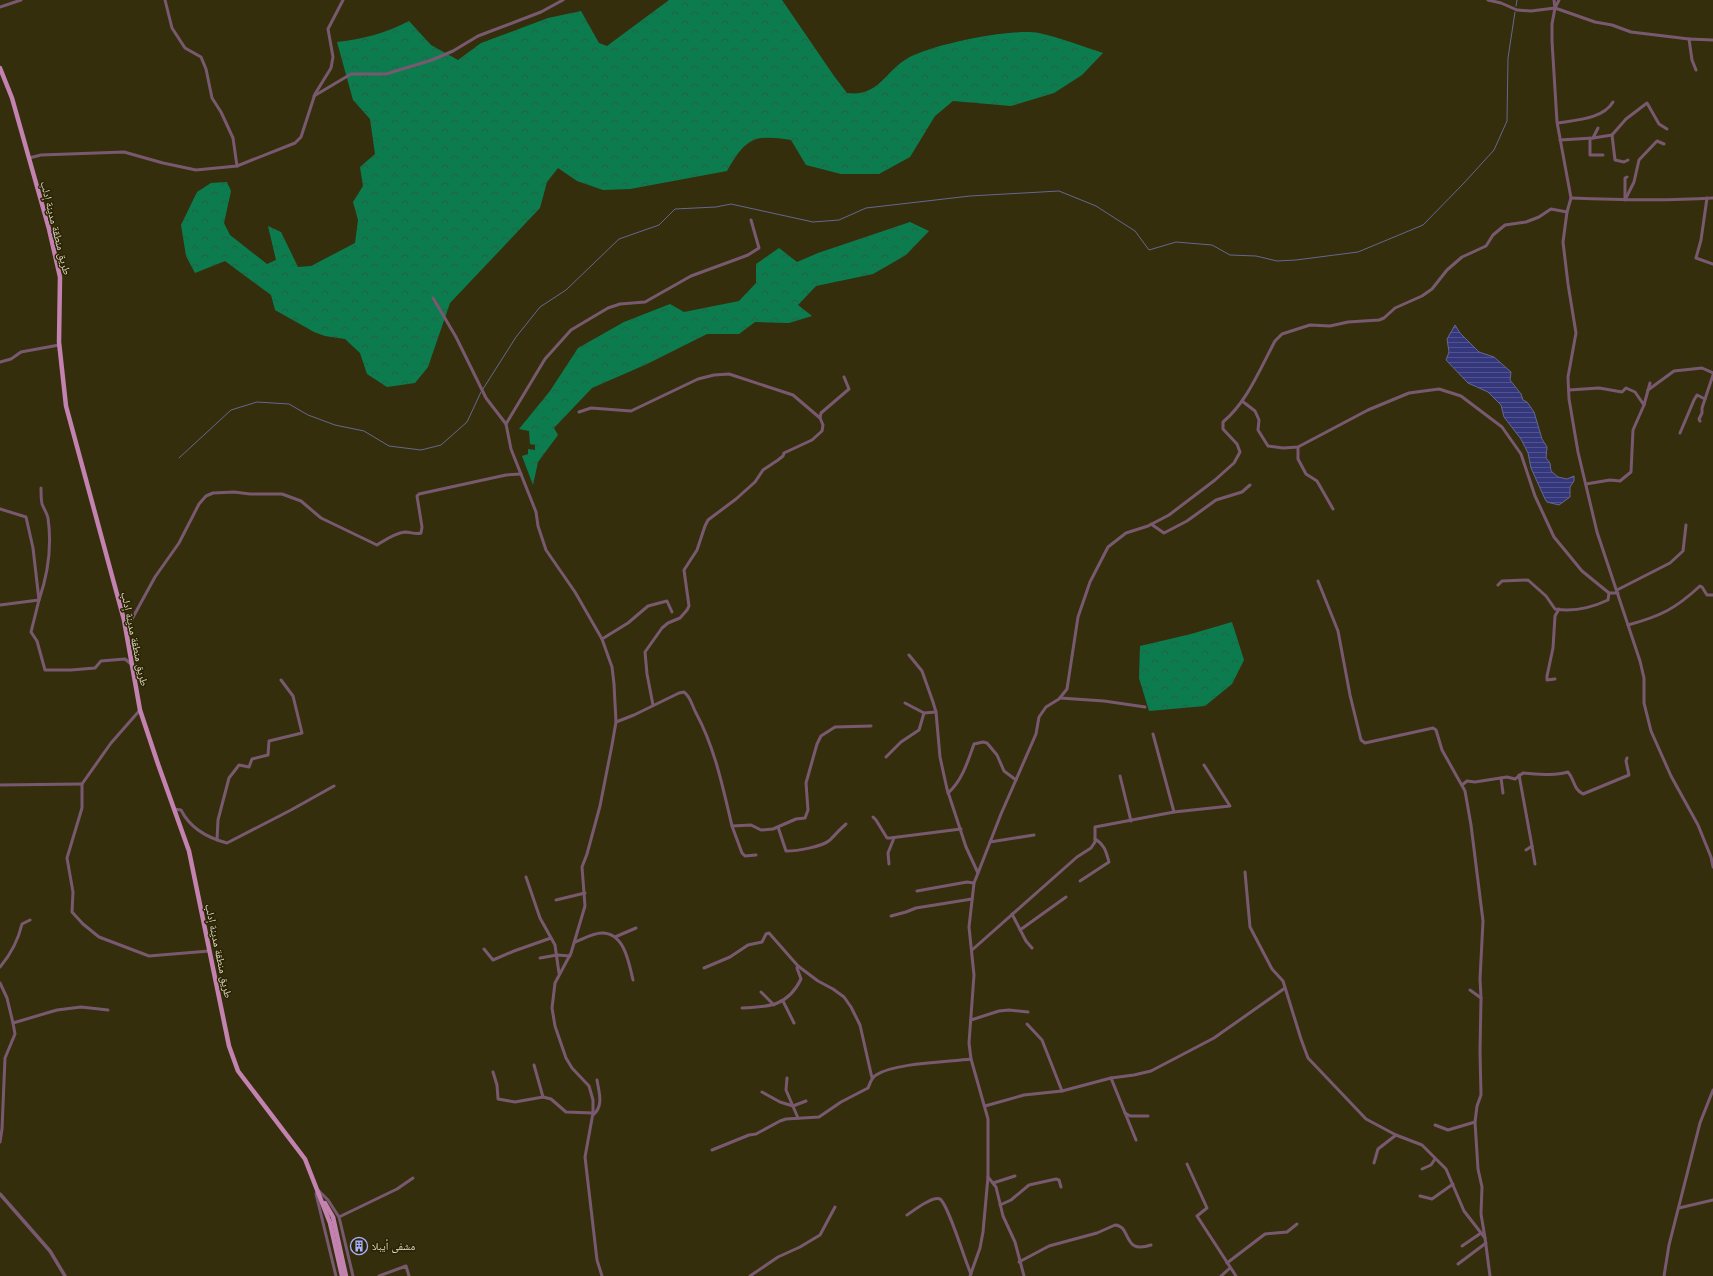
<svg xmlns="http://www.w3.org/2000/svg" width="1713" height="1276" viewBox="0 0 1713 1276" font-family="'Varela Round','Noto Naskh Arabic',sans-serif">
<style>
.forest{fill:url(#forest-crowns)}
.water{fill:url(#water-rules);stroke:#666792}
.lines{fill:none;stroke-linecap:round;stroke-linejoin:round}
.stream{stroke:#666792;stroke-width:1}
.minor{stroke:#79596f;stroke-width:3}
.tertiary{stroke:#79596f;stroke-width:3.5}
.primary{stroke:#c382b0;stroke-width:4.5}
.labels{text-anchor:middle;stroke-width:3;stroke-linejoin:round;paint-order:stroke}
.street-label{font-size:11px;fill:#d9d6c3;stroke:#2a2402}
.poi-label{font-size:11px;fill:#d9d6c3;stroke:#2a2402;text-anchor:start}
</style>
<defs>
<pattern id="forest-crowns" width="20" height="18" patternUnits="userSpaceOnUse"><rect width="20" height="18" fill="#0c7c4e"/><path d="M2 6a3 3 0 1 1 6 0M12 15a3 3 0 1 1 6 0" fill="none" stroke="#246145"/></pattern>
<pattern id="water-rules" width="6" height="5" patternUnits="userSpaceOnUse"><rect width="6" height="5" fill="#35377d"/><path d="M0 2.5h6" fill="none" stroke="#52538e"/></pattern>
</defs>
<rect width="100%" height="100%" fill="#342e0c"/>
<g class="forest">
<path d="M669,0H782L834,76L847,93C879,97 885,71 908,58C934,44 1011,28 1039,33C1061,38 1082,46 1103,53L1082,75L1054,93L1011,106L953,101L935,116L910,157L879,174H841L806,165L791,140C754,134 746,138 727,171L630,189L603,190L577,181L558,168L547,182L540,208L450,303L428,367L415,383L387,387L367,374L360,353L345,339L325,336L314,332L275,310L271,295L225,261L195,273L186,256L181,225L197,192L211,183L227,182L231,191L224,223L230,235L267,264L276,260L268,226L281,232L298,267L311,266L355,243L358,220L353,202L363,186L360,167L375,154L370,119L353,100L337,42C363,39 386,33 409,21L431,45L458,60L481,43L548,18L581,11L599,43L607,46Z"/>
<polygon points="910,222 929,231 906,255 873,274 816,286 798,305 812,316 789,323 755,322 739,334 707,334 647,364 592,388 554,428 558,435 538,462 533,485 522,456 528,454 528,449 535,450 535,445 530,444 529,431 519,429 550,391 578,348 624,322 670,304 684,312 739,301 756,283 756,264 779,248 797,262 818,253"/>
<polygon points="1232,622 1244,660 1232,684 1205,706 1149,711 1139,678 1140,646 1191,634"/>
</g>
<polygon class="water" points="1455,325 1460,333 1479,352 1494,357 1511,372 1510,380 1521,394 1523,400 1527,402 1534,412 1542,439 1547,447 1546,458 1550,463 1551,471 1558,477 1567,479 1574,476 1574,481 1570,487 1570,497 1559,505 1547,502 1545,499 1531,468 1528,453 1521,439 1504,417 1501,405 1488,392 1468,383 1446,360 1449,352 1447,339"/>
<g class="lines">
<g class="stream">
<polyline points="1516,6 1517,0"/>
<polyline points="483,389 516,337 540,307 566,290 619,239 659,225 675,209 716,207 731,204 813,222 839,220 866,208 970,196 1059,191 1096,206 1135,231 1149,250 1176,242 1212,245 1230,255 1256,256 1277,261 1296,260 1358,252 1423,225 1463,184 1494,150 1507,121 1508,58 1515,12"/>
<polyline points="179,458 231,410 257,402 289,404 308,415 335,425 364,431 389,446 421,450 441,445 467,422 481,392"/>
</g>
<g class="minor">
<polyline points="165,0 172,28 185,48 201,57 206,69 212,98 221,112 233,138 237,166"/>
<polyline points="1488,0 1501,3 1517,10 1531,11 1555,8 1595,22 1612,25 1631,32 1689,39"/>
<polyline points="1554,0 1555,8"/>
<polyline points="1559,0 1555,8 1552,24 1552,41 1557,122 1571,198 1567,212 1563,242 1568,284 1576,333 1568,377 1569,399 1578,452 1597,532 1640,661 1644,678 1644,703 1651,731 1671,776 1698,825 1711,857 1713,867"/>
<polyline points="0,7 21,0"/>
<polyline points="1696,70 1692,60 1689,39 1713,40"/>
<polyline points="314,96 351,74 386,74 432,60 453,51 478,36 541,12 563,0"/>
<path d="M1558,123C1576,120 1603,119 1613,102"/>
<polyline points="1612,135 1626,119 1647,103 1659,124 1667,129"/>
<polyline points="1590,138 1590,155 1603,155"/>
<polyline points="1593,138 1612,135 1615,160 1624,162 1628,160"/>
<polyline points="1560,140 1593,138 1598,128"/>
<polyline points="29,158 41,155 124,152 163,163 196,170 237,166 295,143 301,137 315,94 331,68 333,57 328,29 343,0"/>
<path d="M1571,198C1618,200 1666,201 1713,198"/>
<polyline points="1625,198 1625,178 1627,177"/>
<polyline points="1707,198 1701,240 1696,258 1713,264"/>
<polyline points="1625,200 1634,182 1639,160 1657,141 1664,144"/>
<polyline points="433,298 456,337 486,398 506,424"/>
<polyline points="0,362 11,359 21,352 59,345"/>
<polyline points="1569,390 1599,388 1622,392 1626,388 1635,392 1644,405 1650,383"/>
<polyline points="1648,390 1674,371 1702,368 1713,373"/>
<polyline points="1242,401 1255,411 1259,420 1258,430 1268,446 1283,448 1298,447 1368,410 1409,393 1439,389 1461,396 1502,427 1521,454 1535,496 1554,537 1582,571 1609,593 1618,593"/>
<polyline points="579,412 591,408 631,411 698,379 714,375 729,374 793,395 820,418"/>
<polyline points="1700,421 1699,419 1702,413 1702,408 1713,375"/>
<polyline points="1680,433 1694,400 1697,395 1705,399"/>
<polyline points="1298,447 1298,459 1306,474 1317,481 1333,509"/>
<polyline points="1586,484 1610,480 1620,481 1631,472 1633,430 1644,405"/>
<polyline points="0,509 26,517 33,548 39,600 31,632 37,641 45,670 71,670 95,668 101,661 125,659 131,664"/>
<polyline points="1151,524 1164,533 1187,521 1216,500 1242,492 1250,485"/>
<polyline points="1318,581 1338,631 1350,695 1361,740 1365,743 1433,728 1436,730 1442,750 1465,791 1471,825 1483,921 1480,979 1481,998 1480,1052 1481,1095 1477,1106 1475,1122 1478,1169 1482,1187 1481,1214 1485,1238"/>
<path d="M1498,585L1502,581L1528,580L1546,596L1555,609C1574,612 1591,608 1608,600L1609,593"/>
<polyline points="1617,590 1670,563 1683,551 1686,525"/>
<path d="M0,605L39,600C48,574 52,546 48,518C47,513 44,509 42,504C41,499 41,493 41,488"/>
<path d="M1628,625C1661,616 1675,609 1700,586L1702,587L1707,595H1713"/>
<path d="M126,630L155,577L179,543L199,504L206,496L213,493L234,492L250,494H282L301,501L321,518L377,545C385,540 395,533 405,532C411,532 416,535 421,533L422,527L417,496L419,494L506,475L521,474"/>
<polyline points="602,639 628,623 648,606 667,601 672,612"/>
<polyline points="909,655 922,671 933,702 936,712 940,757 947,789 966,847 978,873"/>
<polyline points="1555,679 1547,680 1547,676 1553,648 1555,616 1559,609"/>
<polyline points="1060,698 1104,701 1145,707"/>
<polyline points="905,703 924,713"/>
<polyline points="653,705 647,674 645,652 662,628 668,623 680,618 687,610 689,606 684,570 697,550 705,526 708,520 736,499 755,482 763,470 778,460 783,456 784,453 812,440 822,431 823,425 820,418 821,413 849,389 844,377"/>
<polyline points="140,710 111,743 82,784 82,808 67,858 73,892 72,912 83,924 99,937 149,956 209,951"/>
<path d="M616,722L634,715L679,693L684,692C691,697 692,706 696,713C715,748 723,788 732,826L751,825L761,830L773,829L796,819L805,818L808,810L806,783L817,744L821,736L835,727L871,726"/>
<polyline points="1153,734 1174,812"/>
<polyline points="886,757 901,742 919,730 924,713 936,712"/>
<polyline points="1519,775 1532,846 1526,850"/>
<polyline points="1120,776 1131,821"/>
<polyline points="1501,778 1503,793"/>
<polyline points="0,785 82,784"/>
<path d="M1462,785L1467,781L1475,782L1507,777L1515,779L1523,773C1538,774 1555,776 1568,772C1575,780 1573,789 1583,794L1629,775L1626,761L1627,758"/>
<path d="M948,793C962,781 968,761 974,744L983,742L987,743L997,755L1004,771L1016,780"/>
<path d="M174,809L181,810C190,828 208,838 227,843L291,810L334,786"/>
<polyline points="873,817 876,820 887,838 890,838 961,829"/>
<polyline points="732,826 742,853 745,856 756,855"/>
<path d="M778,827L786,851C797,851 822,847 830,840C835,835 840,829 846,824"/>
<polyline points="217,840 218,820 229,778 239,765 249,767 252,759 268,755 269,741 302,733 293,696 281,680"/>
<polyline points="990,842 1034,835"/>
<polyline points="1532,846 1535,864"/>
<polyline points="889,864 888,853 894,838"/>
<polyline points="1245,872 1250,927 1272,969 1283,981 1301,1039 1308,1058 1366,1119 1396,1135 1422,1145 1446,1169 1464,1211 1485,1238 1490,1276"/>
<polyline points="526,877 540,918 555,945 559,973"/>
<path d="M1080,881L1109,862C1106,852 1105,845 1095,839"/>
<polyline points="917,891 967,882 974,883"/>
<polyline points="556,900 585,893"/>
<polyline points="1012,914 1026,941 1032,948"/>
<polyline points="891,916 906,912 916,908 972,899"/>
<polyline points="1020,930 1066,897"/>
<polyline points="615,937 636,928"/>
<path d="M575,942C583,939 593,933 602,933C625,933 629,964 633,980"/>
<polyline points="484,949 493,960 514,951 551,938"/>
<polyline points="972,950 1077,857 1091,848 1095,842 1095,827 1174,812 1230,806 1204,765"/>
<polyline points="540,958 557,955 570,956"/>
<path d="M0,967C11,954 18,941 22,924L30,920"/>
<polyline points="704,968 730,957 748,945 762,942 766,934 769,933 798,966 818,981 833,989 844,997 851,1007 860,1025 872,1078"/>
<polyline points="0,983 7,998 13,1023"/>
<polyline points="1470,990 1481,998"/>
<polyline points="761,992 774,1005"/>
<polyline points="783,1001 794,1023"/>
<path d="M742,1008C769,1007 788,1006 801,979L797,968L798,966"/>
<polyline points="971,1020 999,1011 1009,1010 1028,1012"/>
<polyline points="1027,1024 1042,1040 1062,1091"/>
<polyline points="534,1065 543,1097"/>
<polyline points="493,1072 497,1085 498,1099 515,1102 543,1097 551,1099 566,1112 593,1113"/>
<polyline points="787,1078 786,1090 798,1118"/>
<polyline points="1111,1078 1136,1140"/>
<polyline points="762,1092 780,1102 793,1106 806,1101"/>
<polyline points="985,1106 1024,1095 1062,1091 1111,1078 1134,1075 1151,1071 1214,1038 1285,988"/>
<polyline points="1125,1113 1130,1116 1148,1116"/>
<path d="M593,1115C604,1106 599,1092 597,1080"/>
<polyline points="1435,1125 1448,1130 1475,1122"/>
<polyline points="0,1142 2,1129 5,1058 15,1034 13,1023 57,1010 81,1007 108,1010"/>
<path d="M712,1150L749,1135L756,1134L780,1121L786,1119L819,1117L841,1102L868,1088C870,1084 871,1078 876,1075C894,1063 947,1062 971,1059"/>
<polyline points="1374,1163 1378,1149 1396,1135"/>
<polyline points="1187,1164 1207,1208 1197,1216 1236,1276"/>
<polyline points="1422,1169 1431,1165 1435,1159"/>
<polyline points="988,1177 996,1187 1003,1216 1015,1242 1024,1276"/>
<polyline points="993,1183 1015,1176"/>
<polyline points="1420,1196 1432,1199 1453,1184"/>
<polyline points="1000,1205 1011,1200 1029,1185 1056,1179 1059,1180 1061,1187"/>
<polyline points="1679,1208 1713,1200"/>
<path d="M907,1215C913,1211 932,1196 940,1199C948,1204 965,1261 971,1274"/>
<polyline points="339,1217 397,1189 413,1178"/>
<polyline points="1462,1246 1481,1233"/>
<path d="M1019,1262L1049,1246L1097,1233L1115,1225C1132,1226 1122,1255 1151,1245"/>
<polyline points="1227,1263 1265,1234 1287,1232 1297,1224"/>
<polyline points="1458,1264 1486,1243"/>
<polyline points="336,1276 316,1194 318,1190 328,1200 339,1217 353,1276"/>
<polyline points="379,1276 406,1266 409,1276"/>
<polyline points="602,1276 597,1260 585,1157 593,1113 593,1100 589,1086 572,1068 566,1058 555,1026 552,1008 555,983 571,953 585,906 582,867 587,854 600,806 612,745 616,722 614,684 612,667 602,639 575,592 546,550 538,526 536,512 511,449 506,424 545,359 571,330 608,308 620,304 645,302 691,276 748,255 759,248 751,220"/>
<polyline points="750,1276 778,1257 800,1247 820,1235 835,1207"/>
<path d="M970,1276L980,1248L983,1232L988,1177V1119L971,1059L969,1043L974,975L969,927L974,883L978,873L1001,814L1036,734L1039,717L1046,707L1059,699L1067,689L1078,617L1090,582L1108,547L1126,533L1148,526L1169,515L1215,480L1234,463L1240,452L1237,444L1223,429V422C1247,402 1260,369 1275,341L1282,334L1310,325L1330,326L1348,322L1379,320L1384,318L1395,308L1422,296L1432,289L1447,270L1462,257L1486,246L1493,235L1505,225L1526,222L1539,217L1551,209L1567,212"/>
<polyline points="1221,1276 1230,1268"/>
<polyline points="1664,1276 1669,1245 1700,1123 1713,1090"/>
</g>
<polyline class="tertiary" points="0,1194 50,1251 65,1276"/>
<g class="primary">
<polyline points="0,68 12,98 49,229 60,277 59,342 66,406 124,620 140,710 158,764 189,851 229,1046 238,1071 305,1159 330,1223 342,1276"/>
<polyline points="325,1203 333,1217 346,1276"/>
</g>
</g>
<defs>
<g id="building-ring" transform="scale(0.9)"><circle r="9.5" fill="#2a2402" stroke="#a7b0fc" stroke-width="1.5"/><path d="M-4-6H4V6H1V3H-1V6H-4ZM-2.5-4.3h1.7v1.8h-1.7ZM.8-4.3h1.7v1.8H.8ZM-2.5-1h1.7V.8h-1.7ZM.8-1h1.7V.8H.8Z" fill="#a7b0fc"/></g>
</defs>
<g fill-rule="evenodd">
<use href="#building-ring" x="359" y="1246"/>
</g>
<g class="labels">
<g class="street-label">
<text transform="translate(56 228) rotate(76)" y="4">طريق منطقة مدينة إدلب</text>
<text transform="translate(135 639) rotate(78)" y="4">طريق منطقة مدينة إدلب</text>
<text transform="translate(219 951) rotate(78)" y="4">طريق منطقة مدينة إدلب</text>
</g>
<g class="poi-label">
<text x="372" y="1250">مشفى أيبلا</text>
</g>
</g>
</svg>
